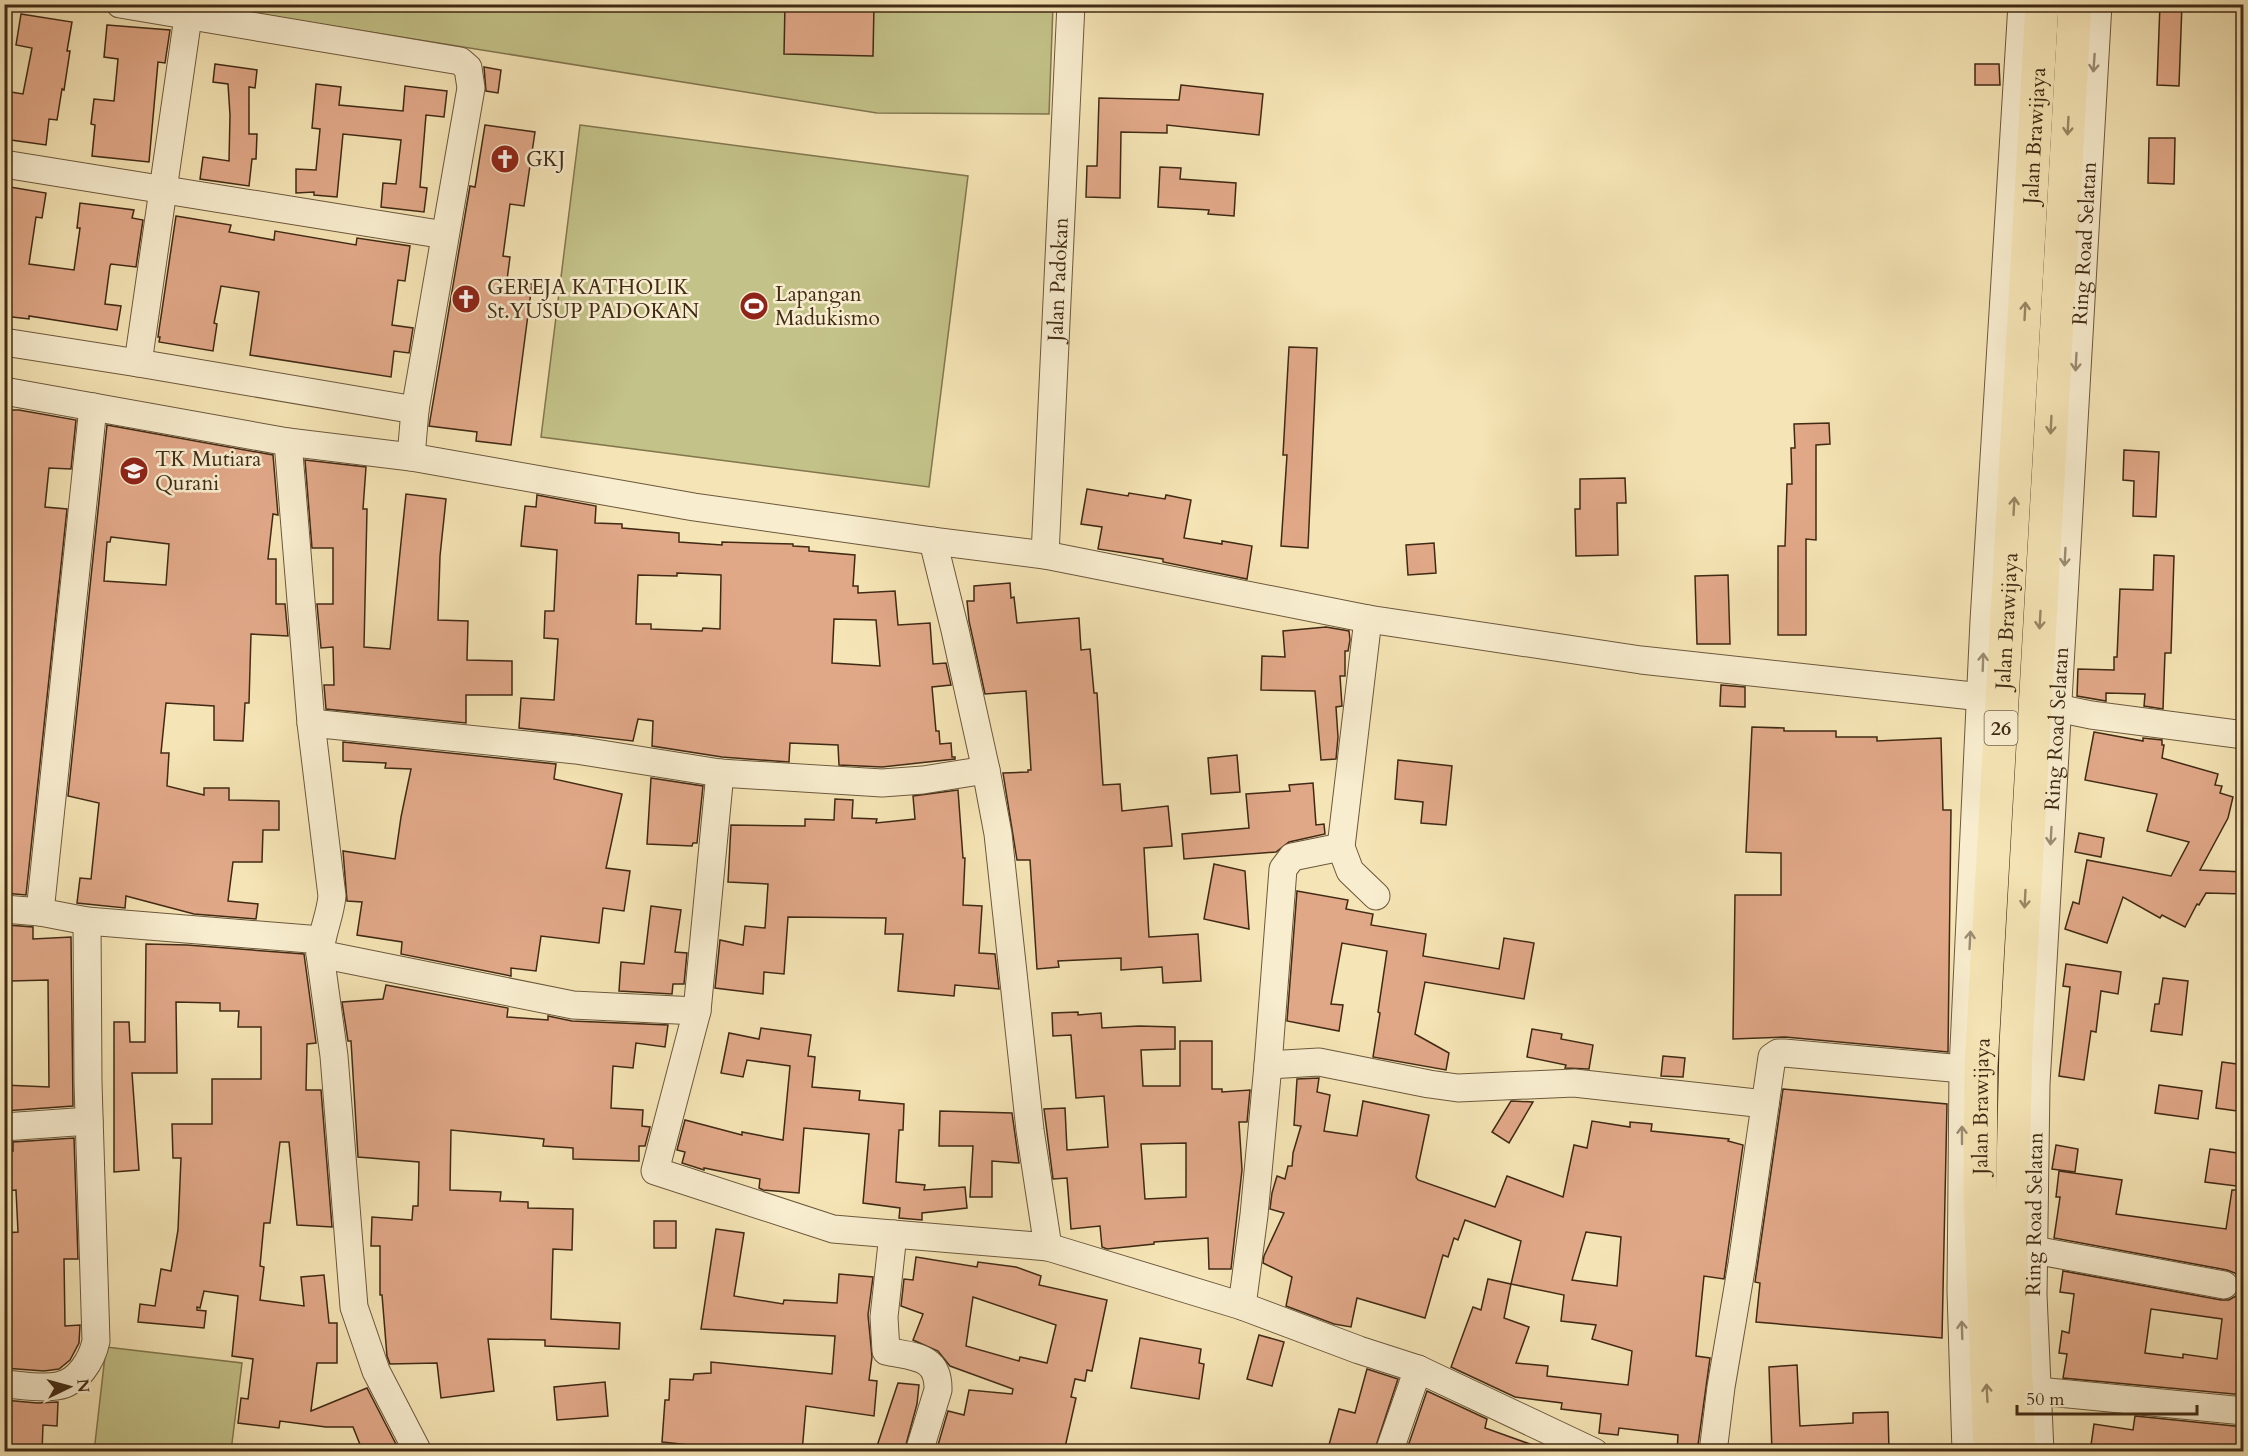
<svg xmlns="http://www.w3.org/2000/svg" width="2248" height="1456" viewBox="0 0 2248 1456" font-family="Cardo,serif">
<style>
.green{fill:#c3c288;stroke:#82764e;stroke-width:1.5}
.building{fill:#e1a888;stroke:#402a14;stroke-width:1.5;fill-rule:evenodd}
.lines{fill:none;stroke-linecap:round;stroke-linejoin:round}
.minor-casing{stroke:#6d583c;stroke-width:29}
.highway-casing{stroke:#402a14;stroke-width:35}
.minor{stroke:#f8edcf;stroke-width:27}
.highway{stroke:#f5e4b5;stroke-width:33}
.oneway{stroke:#9c8c72}
.oneway2{stroke:#9a8764}
.labels{text-anchor:middle;stroke-width:5;stroke-linejoin:round;paint-order:stroke}
.shield{fill:#f8edcf;stroke:#77644c;stroke-width:1.5}
.shield-label{font-size:20px;font-weight:bold;fill:#402a14}
.street-label{font-size:21px;fill:#402a14;stroke:#f8edcf}
.poi-label{font-size:21px;fill:#402a14;stroke:#f8edcf;text-anchor:start}
</style>
<rect width="100%" height="100%" fill="#f5e4b5"/>
<filter id="stains"><feTurbulence type="fractalNoise" baseFrequency=".00333" numOctaves="4"/><feColorMatrix values="0 0 0 0 .2 0 0 0 0 .09 0 0 0 0 .02 0 0 0 .5 -.17"/></filter>
<radialGradient id="worn" r=".72"><stop offset=".6" stop-color="#630" stop-opacity="0"/><stop offset="1" stop-color="#630" stop-opacity=".3"/></radialGradient>
<g class="green">
<polygon points="200,5 1053,5 1049,114 877,113"/>
<polygon points="580,125 968,176 929,487 541,437"/>
<polygon points="106,1347 242,1363 231,1451 94,1452"/>
</g>
<g class="building">
<polygon points="785,4 874,4 873,56 784,54"/>
<polygon points="2160,4 2182,4 2179,86 2157,85"/>
<polygon points="21,14 72,22 67,51 70,51 64,90 62,89 57,120 49,119 46,145 4,139 4,91 23,94 32,48 16,45"/>
<polygon points="107,25 170,30 165,63 158,62 149,162 92,156 95,125 91,124 94,99 114,101 118,59 104,57"/>
<polygon points="215,64 257,70 255,88 249,87 249,134 257,134 256,159 252,159 249,186 200,179 203,157 229,161 230,115 228,84 213,82"/>
<polygon points="1975,64 1999,64 2000,85 1975,85"/>
<polygon points="484,67 501,70 498,93 486,91"/>
<polygon points="316,84 341,87 339,105 403,111 405,86 447,91 444,117 426,115 420,187 427,188 424,212 381,207 383,183 396,184 401,140 343,134 337,197 314,195 314,192 296,193 296,169 316,170 320,129 312,128"/>
<polygon points="1181,85 1263,94 1259,135 1167,125 1167,133 1121,132 1120,198 1086,197 1087,166 1097,166 1099,98 1179,100"/>
<polygon points="485,125 535,132 524,206 510,204 503,256 510,257 507,280 532,284 511,445 476,441 477,432 429,426 470,186 475,187"/>
<polygon points="2149,138 2175,138 2174,184 2148,183"/>
<polygon points="1160,167 1181,168 1180,179 1236,183 1234,216 1208,214 1209,210 1158,207"/>
<polygon points="4,186 46,193 42,218 36,217 29,264 74,270 80,228 77,228 80,203 134,210 132,218 143,220 136,267 111,264 110,266 105,304 121,306 117,330 29,316 29,319 4,316"/>
<polygon points="176,216 231,225 229,232 274,240 275,231 356,245 357,238 410,246 405,281 398,280 392,325 413,328 409,353 394,351 391,377 250,355 259,292 221,286 214,323 217,324 213,351 159,342 160,337 158,337"/>
<polygon points="1289,347 1317,348 1308,548 1281,546 1287,455 1283,455"/>
<polygon points="4,410 19,410 76,420 71,469 49,468 45,507 67,509 26,895 4,893"/>
<polygon points="1829,423 1830,444 1816,445 1816,540 1806,539 1806,635 1778,635 1778,546 1785,546 1787,484 1792,484 1791,448 1795,448 1794,424"/>
<path d="M107,425L273,455L278,515L273,514L268,559H276V604H285L288,636L251,634L249,703H245L243,741L214,740V706L166,703L161,753H169L167,786L204,795V788H229V800L279,801V830H263L262,862H233L228,901L258,904L256,919L194,914L126,896L125,908L77,903L80,878L91,879L99,803L68,796ZM111,537L169,544L166,585L104,581L107,542H110Z"/>
<polygon points="2124,450 2159,452 2156,517 2133,516 2134,481 2123,480"/>
<polygon points="305,460 366,467 363,509 367,509 364,647 390,649 406,494 446,499 440,556 438,620 468,621 467,660 512,661 512,695 466,695 466,723 326,709 324,685 334,685 333,647 321,648 317,604 333,604 333,548 312,548"/>
<polygon points="1625,478 1626,503 1617,503 1618,555 1576,556 1575,509 1580,509 1580,479"/>
<polygon points="1087,489 1128,496 1129,493 1165,499 1166,495 1191,500 1184,538 1222,544 1222,541 1252,546 1247,579 1163,562 1163,559 1098,549 1102,527 1081,524"/>
<path d="M537,495L596,506L595,523L622,524V528L679,533V542L722,545V542L793,544V546L809,547V551L855,555L853,586H858V593L895,591L898,625L930,623L933,664L946,663L951,685L932,687L936,731H939L940,744L951,743L952,757H955V759L882,767L839,765L838,745L790,743L789,762L722,757L652,746L653,721L638,719L633,741L519,728L521,698L554,700L558,639L544,638L545,611H554L557,550L521,546L525,506L536,507ZM677,573L721,575L720,629L703,628L702,631L651,629V624H636L638,575L677,576ZM834,619L876,620L880,666L832,663Z"/>
<polygon points="1434,543 1436,573 1408,575 1406,545"/>
<polygon points="2154,555 2174,556 2171,653 2165,653 2163,709 2144,706 2145,694 2106,693 2106,701 2077,696 2078,669 2114,670 2114,657 2117,657 2120,589 2153,590"/>
<polygon points="1728,575 1730,644 1697,644 1695,576"/>
<polygon points="1010,583 1011,598 1014,597 1017,623 1079,618 1081,650 1090,649 1094,693 1097,693 1103,785 1120,784 1122,811 1168,806 1172,846 1144,848 1149,937 1198,934 1201,981 1163,983 1162,967 1121,970 1121,958 1058,961 1059,967 1037,969 1030,860 1017,860 1003,773 1028,772 1028,770 1031,770 1026,691 985,694 969,621 967,601 974,601 974,586"/>
<polygon points="1326,627 1349,631 1350,640 1348,651 1345,651 1345,676 1340,676 1342,706 1336,707 1338,737 1336,759 1321,760 1315,691 1261,690 1262,656 1285,657 1283,631"/>
<polygon points="1721,685 1745,687 1745,707 1720,706"/>
<polygon points="1752,727 1784,728 1784,731 1836,731 1836,737 1877,737 1877,741 1941,738 1943,810 1951,810 1948,1052 1785,1037 1733,1039 1735,895 1781,895 1781,853 1746,852"/>
<polygon points="2094,732 2143,741 2143,738 2162,740 2162,745 2164,745 2162,758 2218,774 2215,785 2222,786 2220,793 2233,797 2228,818 2200,870 2244,872 2244,894 2206,893 2199,905 2197,904 2185,927 2162,915 2160,918 2123,897 2107,943 2065,929 2073,902 2079,904 2087,860 2171,876 2189,842 2147,831 2157,794 2085,780"/>
<polygon points="343,742 556,764 554,779 622,794 606,868 630,871 624,911 603,908 599,943 541,936 536,971 511,968 511,976 401,954 402,942 357,935 362,902 347,901 343,851 395,859 401,817 411,769 385,768 386,763 343,761"/>
<polygon points="1237,755 1240,792 1211,794 1208,758"/>
<polygon points="1398,760 1452,766 1446,825 1421,823 1423,802 1395,799"/>
<polygon points="651,778 703,786 697,843 693,843 692,846 647,844"/>
<polygon points="1313,783 1316,825 1324,824 1325,834 1289,842 1276,852 1184,859 1182,834 1249,828 1246,794 1290,791 1289,785"/>
<polygon points="958,790 963,858 965,858 963,905 982,906 979,953 995,954 999,989 955,985 954,996 898,991 903,934 885,934 886,918 788,917 784,974 764,972 763,994 715,988 720,940 743,945 745,926 765,928 768,884 728,882 731,825 805,826 805,819 834,820 835,799 853,800 852,818 877,819 876,823 915,819 913,796"/>
<polygon points="2079,833 2104,838 2101,857 2075,852"/>
<polygon points="1214,864 1245,871 1249,929 1204,919"/>
<polygon points="1297,891 1348,900 1346,909 1373,914 1371,925 1426,934 1423,956 1499,969 1504,938 1534,943 1524,999 1425,982 1415,1034 1449,1053 1446,1070 1373,1057 1380,1013 1378,1012 1387,951 1342,943 1331,1004 1343,1005 1339,1031 1287,1021"/>
<polygon points="651,906 681,910 675,952 687,953 684,984 673,984 672,994 619,991 621,962 644,964"/>
<polygon points="7,925 33,927 33,939 71,937 73,1106 4,1111 4,1085 49,1087 48,980 11,981 10,977 4,977 4,936 8,936"/>
<polygon points="146,944 187,945 304,954 316,1043 307,1044 306,1090 321,1090 332,1227 297,1225 289,1142 280,1142 270,1223 264,1223 260,1266 264,1267 260,1300 304,1306 301,1277 324,1275 329,1323 337,1323 337,1363 317,1363 311,1411 367,1388 400,1452 363,1452 353,1427 326,1427 280,1421 279,1428 238,1423 241,1398 248,1399 253,1359 232,1356 238,1296 204,1291 200,1308 197,1307 197,1310 206,1311 204,1328 138,1322 140,1304 155,1306 161,1269 171,1271 178,1230 181,1158 173,1158 172,1124 212,1124 212,1079 261,1079 261,1027 238,1027 239,1011 220,1011 220,1003 176,1002 177,1073 132,1073 139,1170 114,1172 114,1022 129,1022 130,1042 145,1042"/>
<polygon points="2066,964 2121,972 2118,994 2101,991 2096,1032 2091,1031 2084,1080 2059,1076 2070,987 2063,986"/>
<polygon points="2163,978 2188,981 2182,1035 2151,1031 2155,1004 2159,1004"/>
<polygon points="386,985 508,1008 507,1017 548,1020 548,1016 572,1021 668,1025 665,1047 636,1043 633,1068 613,1066 611,1108 643,1110 642,1126 650,1127 645,1146 639,1146 639,1161 573,1159 573,1148 543,1146 544,1139 451,1130 450,1190 501,1192 500,1201 528,1202 528,1208 573,1209 572,1250 553,1249 551,1319 620,1323 619,1349 545,1346 545,1340 488,1339 494,1391 441,1398 437,1363 390,1364 387,1356 382,1295 380,1295 380,1246 371,1246 372,1217 412,1220 413,1206 418,1206 419,1162 358,1157 351,1041 348,1041 342,1002 383,999"/>
<path d="M1078,1012V1015L1101,1013L1102,1028L1139,1026L1175,1027V1049L1141,1050L1143,1086H1180V1041H1212V1089H1222V1092L1250,1090L1247,1122H1239L1242,1170L1231,1269H1209L1208,1238L1154,1242V1244L1107,1249L1102,1247L1100,1226L1071,1229L1067,1178L1053,1179L1044,1109L1065,1108L1067,1150L1108,1147L1104,1096L1076,1098L1071,1035L1053,1036L1052,1013ZM1186,1143V1197L1145,1199L1141,1144Z"/>
<polygon points="761,1028 811,1035 808,1056 815,1057 812,1087 860,1091 859,1100 904,1104 903,1130 899,1130 896,1182 925,1185 924,1190 965,1187 967,1208 922,1213 922,1220 899,1218 900,1208 863,1203 869,1134 804,1128 799,1193 763,1190 759,1188 760,1179 704,1168 704,1170 682,1163 685,1152 677,1150 685,1120 742,1135 742,1132 783,1140 790,1066 747,1060 743,1077 721,1073 729,1033 759,1039"/>
<polygon points="1532,1029 1562,1034 1561,1039 1593,1045 1589,1069 1565,1068 1566,1065 1527,1057"/>
<polygon points="1663,1056 1685,1058 1683,1077 1661,1076"/>
<polygon points="2222,1062 2244,1065 2244,1112 2216,1108"/>
<path d="M1319,1078L1317,1092L1330,1095L1324,1131L1357,1136L1363,1101L1429,1115L1416,1177L1418,1180L1495,1207L1507,1176L1563,1197L1574,1145L1587,1148L1592,1121L1630,1127V1122L1652,1124L1651,1131L1729,1139L1728,1141L1743,1145L1724,1279L1704,1276L1696,1356L1710,1358L1697,1452H1677L1678,1435L1619,1428L1618,1435L1599,1433L1601,1414L1561,1409L1562,1403L1515,1397L1451,1367L1473,1307L1481,1310L1488,1279L1511,1284L1521,1241L1465,1220L1458,1240L1454,1238L1448,1257L1443,1255L1425,1318L1357,1298L1351,1327L1334,1324L1286,1306L1292,1277L1263,1263L1264,1256L1284,1213L1270,1209L1272,1193L1277,1176L1285,1179L1288,1166H1292L1293,1153L1301,1126L1294,1125L1297,1079ZM1586,1232L1621,1237L1617,1286L1572,1280ZM1511,1284L1564,1295L1561,1321L1596,1325L1592,1339L1632,1351L1628,1385L1547,1376L1548,1366L1516,1363L1529,1327L1504,1318Z"/>
<polygon points="2159,1085 2202,1091 2198,1119 2155,1113"/>
<polygon points="1783,1089 1947,1104 1942,1338 1756,1322 1760,1283 1755,1282"/>
<polygon points="1511,1101 1533,1102 1509,1143 1492,1132"/>
<polygon points="940,1111 1012,1113 1019,1163 992,1161 992,1197 970,1197 973,1146 939,1146"/>
<polygon points="74,1138 78,1259 64,1259 65,1326 80,1325 79,1343 70,1360 59,1369 44,1371 4,1368 4,1233 18,1232 16,1190 4,1191 4,1151 13,1151 13,1142"/>
<polygon points="2056,1145 2078,1149 2075,1172 2052,1169"/>
<polygon points="2210,1149 2244,1154 2244,1187 2205,1182"/>
<path d="M2059,1171L2122,1180L2116,1214L2226,1229L2232,1190H2244V1395L2063,1378L2067,1354L2059,1353L2062,1331L2069,1333L2074,1294L2060,1292L2063,1271L2221,1300H2229L2236,1296L2240,1287L2239,1280L2235,1273L2227,1270L2054,1238L2060,1197H2056ZM2151,1309L2222,1319L2217,1359L2183,1354V1358L2145,1353Z"/>
<rect x="654" y="1221" width="22" height="27"/>
<polygon points="716,1229 744,1233 734,1296 783,1304 784,1300 837,1303 839,1274 873,1277 868,1315 872,1357 869,1380 877,1381 874,1416 806,1406 802,1452 699,1452 699,1446 662,1442 665,1400 669,1400 670,1379 693,1380 694,1374 711,1373 711,1362 832,1374 835,1336 701,1329"/>
<path d="M916,1257L977,1267L978,1262L1016,1267L1041,1276L1039,1285L1107,1300L1092,1371L1087,1370L1085,1381L1075,1379L1071,1397L1076,1398L1064,1452H936L948,1411L964,1415L969,1390L1012,1394L1013,1389L950,1366L938,1351L913,1340L923,1314L901,1306L904,1279L913,1280ZM973,1297L1056,1325L1047,1363L1020,1357L1019,1361L966,1346Z"/>
<polygon points="1259,1335 1284,1342 1272,1386 1247,1379"/>
<polygon points="1140,1338 1201,1349 1199,1363 1204,1364 1199,1399 1131,1388"/>
<polygon points="1797,1365 1800,1426 1853,1423 1853,1413 1888,1412 1889,1450 1772,1452 1769,1367"/>
<polygon points="1367,1369 1398,1379 1374,1452 1327,1452 1339,1409 1355,1413"/>
<polygon points="605,1382 608,1416 557,1420 554,1387"/>
<polygon points="898,1383 919,1385 917,1404 904,1452 875,1452"/>
<polygon points="1427,1391 1487,1419 1485,1428 1544,1449 1544,1452 1406,1452"/>
<polygon points="4,1400 37,1403 58,1402 57,1426 43,1425 42,1452 4,1452"/>
<polygon points="2135,1416 2244,1427 2244,1452 2090,1452 2094,1424 2133,1430"/>
</g>
<g class="lines">
<g class="minor-casing">
<g id="minor">
<polyline points="120,4 460,61 468,68 471,88 415,410 411,457"/>
<polyline points="4,164 445,235"/>
<polyline points="4,342 138,363 415,410"/>
<polyline points="138,363 188,17"/>
<polyline points="4,391 288,442 411,457 694,507 933,541 1045,555 1368,619 1641,660 1982,697"/>
<path d="M288,442L311,723L332,896C330,917 321,934 320,954L334,1056L354,1307L376,1371L418,1452"/>
<polyline points="933,541 955,630 986,770 998,834 1030,1130 1048,1247 1242,1306 1359,1350 1418,1369 1594,1452"/>
<path id="s1" d="M1045,555L1071,4"/>
<polyline points="1368,619 1341,847 1350,871 1376,896"/>
<polyline points="2057,708 2091,715 2244,735"/>
<polyline points="311,723 576,750 720,773 882,783 923,780 986,770"/>
<polyline points="720,773 697,1011 655,1171 833,1229 1048,1247"/>
<polyline points="4,909 40,912 87,921 321,940"/>
<polyline points="40,912 93,407"/>
<polyline points="320,954 573,1005 697,1011"/>
<polyline points="1268,1065 1319,1062 1429,1084 1458,1088 1574,1083 1765,1104"/>
<polyline points="4,1127 89,1121"/>
<path d="M893,1234L884,1317L886,1351C913,1357 939,1355 938,1390L919,1452"/>
<polyline points="2034,1250 2224,1285"/>
<polyline points="1242,1306 1254,1215 1268,1065 1283,869 1292,857 1341,847"/>
<path d="M4,1384C21,1385 41,1389 57,1386C78,1383 92,1360 96,1341L88,1083L87,921"/>
<polyline points="2038,1391 2244,1411"/>
<polyline points="1389,1452 1418,1369"/>
<polyline points="1713,1452 1721,1387 1742,1264 1772,1057 1778,1053 1784,1053 1963,1069"/>
<polyline points="1966,1452 1961,1291 1963,1069 1984,621 2022,4"/>
<path id="s2" d="M2040,1452L2033,1295L2036,1084L2098,4"/>
</g>
</g>
<g class="highway-casing">
<g id="highway">
<path id="s3" d="M1990,1452L1980,1195L1981,1067L2042,4"/>
<polyline points="2019,1452 2011,1254 2016,1045 2075,4"/>
</g>
</g>
<use href="#minor" class="minor"/>
<use href="#highway" class="highway"/>
</g>
<defs><path id="oneway-shaft" d="M-6 0H5M1.5-3L5.5 0L1.5 3" fill="none" stroke-width="1.6" stroke-linecap="round" stroke-linejoin="round" transform="scale(1.5)"/></defs>
<g class="oneway">
<use href="#oneway-shaft" transform="translate(2094 63) rotate(94)"/>
<use href="#oneway-shaft" transform="translate(2076 362) rotate(93)"/>
<use href="#oneway-shaft" transform="translate(2065 557) rotate(93)"/>
<use href="#oneway-shaft" transform="translate(1983 662) rotate(-88)"/>
<use href="#oneway-shaft" transform="translate(2051 836) rotate(93)"/>
<use href="#oneway-shaft" transform="translate(1970 940) rotate(-87)"/>
<use href="#oneway-shaft" transform="translate(1962 1135) rotate(-90)"/>
<use href="#oneway-shaft" transform="translate(1962 1330) rotate(-92)"/>
</g>
<g class="oneway2">
<use href="#oneway-shaft" transform="translate(2068 126) rotate(93)"/>
<use href="#oneway-shaft" transform="translate(2025 311) rotate(-87)"/>
<use href="#oneway-shaft" transform="translate(2051 425) rotate(93)"/>
<use href="#oneway-shaft" transform="translate(2014 506) rotate(-87)"/>
<use href="#oneway-shaft" transform="translate(2040 620) rotate(93)"/>
<use href="#oneway-shaft" transform="translate(2025 899) rotate(93)"/>
<use href="#oneway-shaft" transform="translate(1987 1393) rotate(-93)"/>
</g>
<defs>
<g id="church-disc" transform="scale(1.5)"><circle r="9.5" fill="#8f2418" stroke="#f8edcf"/><path d="M-1.2-6h2.4v3.5h3.3v2.4h-3.3V6h-2.4V-.1h-3.3v-2.4h3.3Z" fill="#fff"/></g>
<g id="stadium-disc" transform="scale(1.5)"><circle r="9.5" fill="#8f2418" stroke="#f8edcf"/><path d="M0-5a6.5 5 0 1 0 0 10a6.5 5 0 1 0 0-10ZM-3.5-1.8h7v3.6h-7Z" fill="#fff"/></g>
<g id="school-disc" transform="scale(1.5)"><circle r="9.5" fill="#8f2418" stroke="#f8edcf"/><path d="M0-5L7-2L0 1L-7-2ZM-4 1L0 2.5L4 1V4Q0 6-4 4Z" fill="#fff"/></g>
</defs>
<g fill-rule="evenodd">
<use href="#church-disc" x="505" y="159"/>
<use href="#church-disc" x="466" y="299"/>
<use href="#stadium-disc" x="754" y="306"/>
<use href="#school-disc" x="134" y="471"/>
</g>
<g class="labels">
<rect class="shield" x="1984.5" y="711" width="33" height="34" rx="4.5"/>
<g class="shield-label">
<text x="2001" y="735">26</text>
</g>
<g class="street-label">
<text dy="7" stroke="none"><textPath href="#s3" startOffset="1318">Jalan Brawijaya</textPath></text>
<text dy="7" stroke="none"><textPath href="#s2" startOffset="1210">Ring Road Selatan</textPath></text>
<text dy="7" stroke="none"><textPath href="#s1" startOffset="276">Jalan Padokan</textPath></text>
<text dy="7" stroke="none"><textPath href="#s3" startOffset="832">Jalan Brawijaya</textPath></text>
<text dy="7" stroke="none"><textPath href="#s2" startOffset="724">Ring Road Selatan</textPath></text>
<text dy="7" stroke="none"><textPath href="#s3" startOffset="346">Jalan Brawijaya</textPath></text>
<text dy="7" stroke="none"><textPath href="#s2" startOffset="238">Ring Road Selatan</textPath></text>
</g>
<g class="poi-label">
<text x="526" y="166">GKJ</text>
<text x="487" y="294">GEREJA KATHOLIK<tspan x="487" dy="24">St.YUSUP PADOKAN</tspan></text>
<text x="775" y="301">Lapangan<tspan x="775" dy="24">Madukismo</tspan></text>
<text x="155" y="466">TK Mutiara<tspan x="155" dy="24">Qurani</tspan></text>
</g>
</g>
<rect width="2248" height="1456" fill="none" stroke="#f5e4b5" stroke-width="24"/>
<rect x="6" y="6" width="2236" height="1444" fill="none" stroke="#402a14" stroke-width="3"/>
<rect x="12" y="12" width="2224" height="1432" fill="none" stroke="#402a14" stroke-width="1.5"/>
<g transform="translate(69 1387) rotate(85)" stroke="#f8edcf" stroke-width="4.5" paint-order="stroke">
<path d="M0-4.5L10 22L0 15L-10 22Z" fill="#402a14"/>
<text y="-9" font-size="16" font-weight="bold" text-anchor="middle" fill="#402a14">N</text>
</g>
<path d="M2017 1405v9h180v-9" fill="none" stroke="#402a14" stroke-width="3"/>
<text x="2026" y="1405" font-size="18" fill="#402a14" stroke="#f8edcf" stroke-width="4.5" paint-order="stroke">50 m</text>
<rect width="100%" height="100%" filter="url(#stains)"/>
<rect width="100%" height="100%" fill="url(#worn)"/>
</svg>
